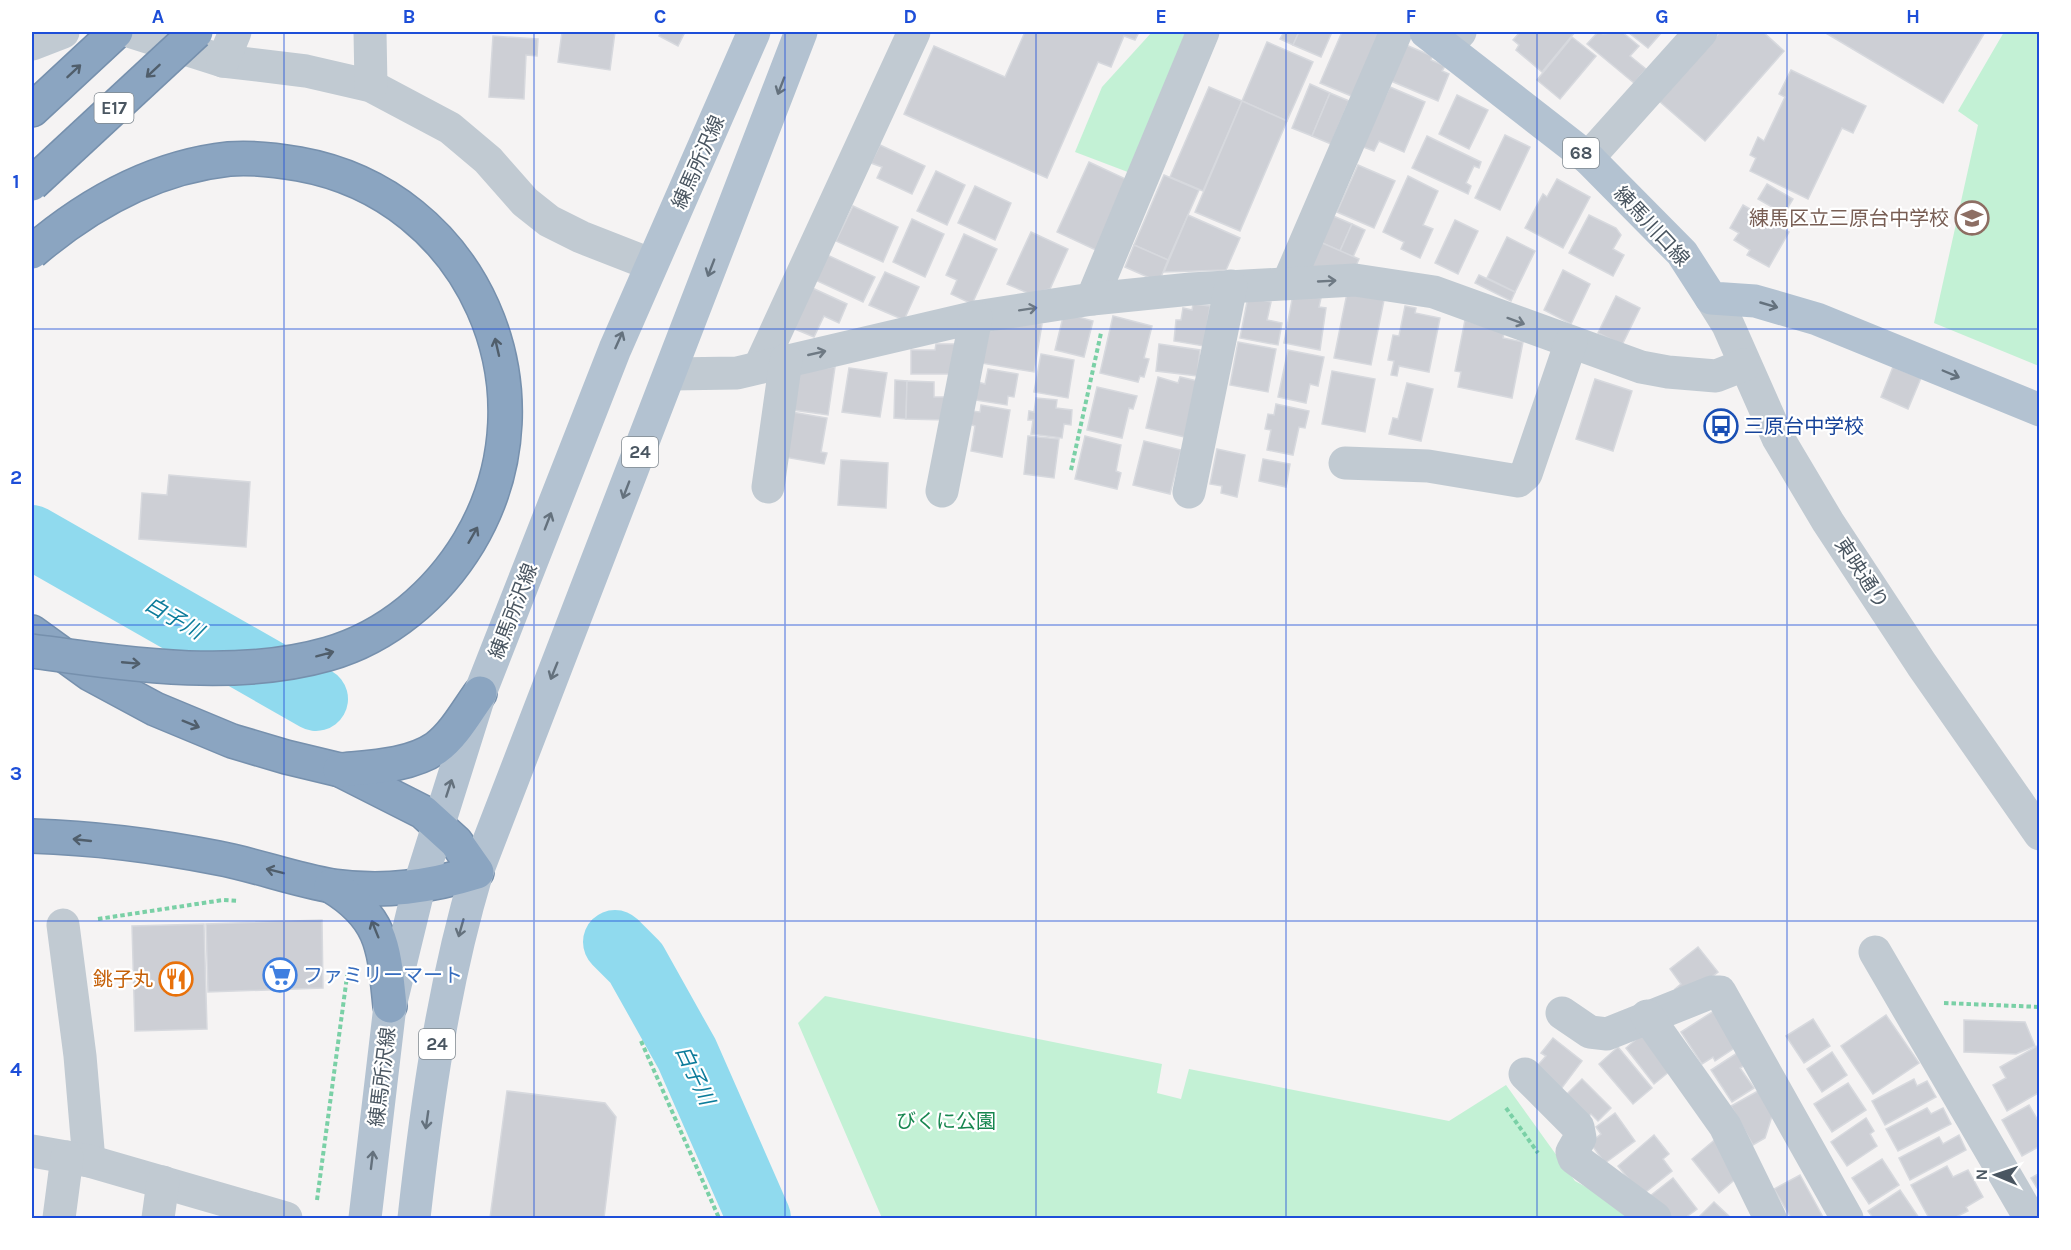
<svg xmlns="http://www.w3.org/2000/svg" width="2071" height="1250" viewBox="0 0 2071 1250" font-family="Karla,'Noto Sans JP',sans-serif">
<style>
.green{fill:#c3f1d5}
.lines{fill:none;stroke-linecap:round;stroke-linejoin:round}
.river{stroke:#90daee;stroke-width:64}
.building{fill:#cdcfd5;stroke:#d7d9de;stroke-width:1.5}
.highway-casing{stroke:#7690ad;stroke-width:36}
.path{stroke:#7ad0a6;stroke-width:4;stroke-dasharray:4.5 3;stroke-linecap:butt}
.minor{stroke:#c1cad2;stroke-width:33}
.major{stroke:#b3c2d1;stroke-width:33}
.highway{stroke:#8ba5c1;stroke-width:33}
.highway-bridge-casing{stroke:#7690ad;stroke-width:36;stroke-linecap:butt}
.highway-bridge{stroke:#8ba5c1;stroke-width:33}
.oneway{stroke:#505e6b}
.oneway2{stroke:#64717d}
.oneway3{stroke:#6e7983}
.grid{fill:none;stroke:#1d4ed8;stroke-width:1.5;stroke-opacity:0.55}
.labels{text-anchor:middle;stroke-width:4.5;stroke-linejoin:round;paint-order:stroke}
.shield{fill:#fff;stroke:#808990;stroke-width:1.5}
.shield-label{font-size:18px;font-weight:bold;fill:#4a5661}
.street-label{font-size:20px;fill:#4a5661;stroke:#fff}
.education-label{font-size:20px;fill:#785e54;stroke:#fff;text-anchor:end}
.transit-label{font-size:20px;fill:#164399;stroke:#fff;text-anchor:start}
.shop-label{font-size:20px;fill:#366cbe;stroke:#fff;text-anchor:start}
.food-label{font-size:20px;fill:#c56008;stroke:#fff;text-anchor:end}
.park-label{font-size:20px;fill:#17864f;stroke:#fff}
.water-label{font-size:21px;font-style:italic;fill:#0c7c9b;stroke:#fff}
.neatline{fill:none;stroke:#1d4ed8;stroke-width:2}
.grid-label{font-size:20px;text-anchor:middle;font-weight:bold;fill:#1d4ed8}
</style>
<rect width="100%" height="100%" fill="#f5f3f3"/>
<g class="green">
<polygon points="1152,32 1192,32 1133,174 1075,152 1102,87"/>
<polygon points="2004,32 2039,32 2039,366 1934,323 1978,125 1958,111"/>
<polygon points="825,996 1162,1064 1157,1093 1181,1099 1189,1069 1449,1121 1506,1085 1575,1181 1623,1207 1636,1218 882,1218 798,1023"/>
</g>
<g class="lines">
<g class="river">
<polyline points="32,537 316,699"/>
<polyline points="615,942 636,963 687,1054 759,1218"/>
</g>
</g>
<g class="building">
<polygon points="562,32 615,32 610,70 558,62"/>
<polygon points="661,32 685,32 678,46 659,36"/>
<polygon points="1025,32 1139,32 1135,40 1124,36 1111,67 1098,62 1047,178 904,114 934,46 1005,77"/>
<polygon points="1284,32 1299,32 1293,45 1280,39"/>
<polygon points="1299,32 1332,32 1321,57 1293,45"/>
<polygon points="1342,32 1383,32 1356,98 1320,83"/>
<polygon points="1520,32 1575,32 1542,72 1516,50 1519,45 1513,40"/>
<polygon points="1598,32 1603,34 1622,32 1639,46 1630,56 1646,69 1634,83 1587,44"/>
<polygon points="1628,32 1662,32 1648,48"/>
<polygon points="1720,32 1763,32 1784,51 1705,141 1659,101"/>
<polygon points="1824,32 1985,32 1943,103"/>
<polygon points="493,36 538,39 537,56 526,55 524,99 489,97"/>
<polygon points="1572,37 1596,56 1560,99 1537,80"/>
<polygon points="1267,42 1313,62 1287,121 1242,101"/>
<polygon points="1406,45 1432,56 1431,60 1445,66 1442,71 1449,74 1438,101 1391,81"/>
<polygon points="1791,70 1866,106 1853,133 1842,128 1808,199 1750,171 1756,158 1750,155 1758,137 1764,141 1785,97 1779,94"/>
<polygon points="1310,84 1330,93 1312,136 1292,128"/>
<polygon points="1209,87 1242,101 1203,191 1170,177"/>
<polygon points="1390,87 1425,102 1404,152 1379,141 1374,151 1361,146"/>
<polygon points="1330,93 1349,101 1331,144 1312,136"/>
<polygon points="1457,95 1488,110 1469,149 1439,134"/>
<polygon points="1242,101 1287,121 1240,231 1195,212"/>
<polygon points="1505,135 1530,147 1500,210 1475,198"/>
<polygon points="1427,136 1481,162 1479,168 1474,166 1466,183 1471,186 1468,194 1412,168"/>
<polygon points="880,145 925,166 912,194 877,178 882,167 871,163"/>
<polygon points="1089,162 1130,181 1098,251 1057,232"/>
<polygon points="1358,165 1395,181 1374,228 1337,212"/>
<polygon points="936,171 965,185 947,225 917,211"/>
<polygon points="1164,175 1199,190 1168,260 1134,245"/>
<polygon points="1408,176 1438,191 1423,225 1433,229 1420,258 1401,249 1404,242 1383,232"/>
<polygon points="1557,179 1590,197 1563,248 1525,228 1543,194 1547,197"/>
<polygon points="1767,184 1793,199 1784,214 1758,199"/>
<polygon points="975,186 1011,203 995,240 958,223"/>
<polygon points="1743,205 1789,232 1769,267 1747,255 1750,250 1734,240 1739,233 1730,228"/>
<polygon points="853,206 898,227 883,262 836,241"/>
<polygon points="1188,215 1240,238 1226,270 1164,272"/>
<polygon points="1331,215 1352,224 1340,251 1320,242"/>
<polygon points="1589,215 1616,228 1621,235 1613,249 1624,255 1613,276 1569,253"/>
<polygon points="912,219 944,234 925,277 893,262"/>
<polygon points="1455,220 1478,231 1458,274 1435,263"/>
<polygon points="1352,224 1365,230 1353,257 1340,251"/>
<polygon points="1031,232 1068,249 1050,289 1030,294 1007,284"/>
<polygon points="964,234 997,249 972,304 951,294 957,280 946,275"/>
<polygon points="1507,237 1535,251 1515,292 1487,278"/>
<polygon points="1320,242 1359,259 1355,268 1314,271 1309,265"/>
<polygon points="1134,245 1168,260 1159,282 1125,267"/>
<polygon points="825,254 875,277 863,302 813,279"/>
<polygon points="1563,270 1590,284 1571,324 1544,310"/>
<polygon points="885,272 919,287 904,320 869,305"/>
<polygon points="1479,275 1515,292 1511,301 1475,283"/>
<polygon points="808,286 847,304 839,323 824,316 814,337 790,327"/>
<polygon points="1347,293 1384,300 1371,365 1334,358"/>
<polygon points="1293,294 1321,298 1319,307 1326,308 1320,350 1284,343"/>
<polygon points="1616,296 1640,308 1622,345 1598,333"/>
<polygon points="1248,297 1271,302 1267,320 1282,323 1278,345 1240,338"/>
<polygon points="1193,304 1210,306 1204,346 1174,341 1176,320 1181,320 1183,308 1192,310"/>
<polygon points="1405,306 1416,308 1415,313 1440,318 1429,372 1399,366 1397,376 1391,375 1394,361 1388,360 1393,335 1399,336"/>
<polygon points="1064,313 1093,321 1084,357 1055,350"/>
<polygon points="1113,316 1152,326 1144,358 1149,359 1144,377 1140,376 1138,382 1100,373"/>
<polygon points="1465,320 1504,333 1503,338 1523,342 1512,398 1458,387 1461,372 1455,371"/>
<polygon points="1024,321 1042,324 1034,372 981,363 987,332"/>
<polygon points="1238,342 1276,349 1268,392 1230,385"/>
<polygon points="936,344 956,344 956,374 911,374 911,350 935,350"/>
<polygon points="1159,344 1200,350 1197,376 1156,371"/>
<polygon points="1288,350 1324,357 1318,386 1310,384 1306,403 1278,397"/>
<polygon points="1041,354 1074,360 1068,398 1034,392"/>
<polygon points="835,367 828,415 793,410 799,371"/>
<polygon points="1893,367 1921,378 1908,409 1881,397"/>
<polygon points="849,368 887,373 880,417 842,412"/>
<polygon points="988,369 1018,374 1014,397 1008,396 1007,405 975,400 978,382 985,384"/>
<polygon points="1332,371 1375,379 1365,432 1322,424"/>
<polygon points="1158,377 1178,383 1180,377 1202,382 1189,438 1146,428"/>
<polygon points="1595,379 1632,391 1613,451 1576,439"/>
<polygon points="895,380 907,381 906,419 894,418"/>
<polygon points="907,381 934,382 934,397 947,397 946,420 906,419"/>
<polygon points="1407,383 1433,389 1421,441 1389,434 1393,418 1398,419"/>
<polygon points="1097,387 1137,396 1133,409 1129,408 1122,438 1087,430"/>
<polygon points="1036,398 1057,400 1056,408 1072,410 1071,425 1064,424 1062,438 1031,434 1033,420 1028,420 1029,411 1034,412"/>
<polygon points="1276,404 1309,411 1305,428 1299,427 1293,455 1267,450 1271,430 1265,429 1268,414 1274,415"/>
<polygon points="981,405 1010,410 1002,457 971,451 975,426 969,424 971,411 980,412"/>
<polygon points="792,412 827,418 821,452 827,453 824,464 784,457"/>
<polygon points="1028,436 1059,439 1054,478 1024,474"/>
<polygon points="1085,436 1121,445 1116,471 1121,473 1117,489 1075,479"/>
<polygon points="1144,441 1181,450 1170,494 1133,485"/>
<polygon points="1217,449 1245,455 1237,497 1221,493 1222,486 1210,484"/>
<polygon points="1263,459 1290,464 1286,487 1259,481"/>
<polygon points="841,460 888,463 886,508 838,505"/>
<polygon points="169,475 250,482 246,547 139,539 142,493 167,495"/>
<polygon points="322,920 323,988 208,992 206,924"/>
<polygon points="204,924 207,1029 135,1031 132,926"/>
<polygon points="1698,947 1718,972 1683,999 1675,989 1681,984 1670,969"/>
<polygon points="1717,1009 1739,1045 1715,1061 1713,1057 1702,1064 1681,1032"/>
<polygon points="1886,1015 1919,1063 1873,1094 1841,1046"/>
<polygon points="1813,1019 1830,1046 1804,1063 1786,1036"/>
<polygon points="1964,1020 2025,1022 2035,1046 2016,1054 1964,1052"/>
<polygon points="1646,1031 1675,1067 1654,1084 1626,1048"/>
<polygon points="1553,1038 1582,1061 1558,1093 1532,1072 1546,1056 1541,1053"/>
<polygon points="2039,1045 2040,1092 2007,1111 1993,1085 2006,1078 2000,1067"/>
<polygon points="1618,1047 1652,1088 1633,1104 1599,1064"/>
<polygon points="1832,1052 1847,1075 1822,1092 1807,1069"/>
<polygon points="1737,1053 1745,1065 1740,1068 1754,1088 1732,1102 1711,1070"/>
<polygon points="1582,1079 1611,1108 1598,1121 1591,1114 1588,1117 1566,1095"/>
<polygon points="1914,1079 1917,1086 1927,1081 1936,1097 1885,1125 1872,1101"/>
<polygon points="1848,1083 1866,1110 1832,1132 1814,1104"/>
<polygon points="1767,1086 1773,1113 1765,1138 1753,1145 1731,1106"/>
<polygon points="507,1091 605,1103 616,1117 604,1218 490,1218"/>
<polygon points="2029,1105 2040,1124 2040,1146 2022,1156 2002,1120"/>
<polygon points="1927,1108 1931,1114 1943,1108 1951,1124 1898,1151 1886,1129"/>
<polygon points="1615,1113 1635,1141 1605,1163 1590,1143 1601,1134 1596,1127"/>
<polygon points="1866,1118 1874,1131 1870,1134 1877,1146 1847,1166 1831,1142"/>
<polygon points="1654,1135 1669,1154 1663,1159 1672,1171 1642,1195 1618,1166"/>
<polygon points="1959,1135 1966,1150 1910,1180 1899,1158 1939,1137 1943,1144"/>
<polygon points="1717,1138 1739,1176 1719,1193 1692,1159"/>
<polygon points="1882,1159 1899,1185 1869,1204 1852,1178"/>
<polygon points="1947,1166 1953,1177 1968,1170 1983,1197 1966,1207 1968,1211 1954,1218 1929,1218 1911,1185"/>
<polygon points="2040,1173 2040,1193 2031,1178"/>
<polygon points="1800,1175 1823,1217 1820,1218 1791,1218 1774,1189"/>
<polygon points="1673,1178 1697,1209 1685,1218 1672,1218 1650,1196"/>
<polygon points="1900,1190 1919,1218 1873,1218 1868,1211"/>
<polygon points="1714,1202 1731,1218 1698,1218"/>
</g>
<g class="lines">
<g class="highway-casing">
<g id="highway">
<polyline points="32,110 116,32"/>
<path d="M32,632L90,674L155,709L232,741L286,757L340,770L423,812L456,842L477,872C429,887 384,893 333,886C295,880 256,865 218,858C157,846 94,838 32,836"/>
<path d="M340,770C370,767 410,766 436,748C454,735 467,711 480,693"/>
<path d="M331,886C384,918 384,949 390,1006"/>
</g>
</g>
<g class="path">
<polyline points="1071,470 1101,333"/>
<polyline points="98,919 223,900 239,901"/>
<polyline points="1944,1003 2040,1007"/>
<polyline points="641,1041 719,1218"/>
<polyline points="1506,1108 1538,1153"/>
<polyline points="317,1200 348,969"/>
</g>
<g class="minor">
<polyline points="132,32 223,61 306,71 371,86 450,128 488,160 525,202 549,221 581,237 650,264"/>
<polyline points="370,32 371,86"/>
<polyline points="32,44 63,32"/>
<polyline points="1446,47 1460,32"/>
<polyline points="223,61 235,32"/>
<polyline points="1588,158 1701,32"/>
<polyline points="1288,283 1396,32"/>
<polyline points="1711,298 1728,325 1778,438 1828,522 1922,665 2040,834"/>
<polyline points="1092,299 1203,32"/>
<polyline points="760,366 914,32"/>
<polyline points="671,374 737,373 976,317 1092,299 1191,289 1355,280 1434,292 1641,367 1668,372 1716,376 1744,365"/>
<polyline points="1345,463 1428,466 1518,481 1526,474 1571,342"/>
<polyline points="768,487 786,360"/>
<polyline points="942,491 976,317"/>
<polyline points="1189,492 1231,286"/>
<polyline points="63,925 80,1056 89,1161"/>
<polyline points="1875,952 2030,1218"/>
<polyline points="1562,1013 1590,1032 1607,1034 1712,992 1720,992 1847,1218"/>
<polyline points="1647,1016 1725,1126 1770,1218"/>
<polyline points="1525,1074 1578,1127 1580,1138 1572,1152 1574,1158 1655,1218"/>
<polyline points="32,1151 89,1161 286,1218"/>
<polyline points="59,1218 67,1157"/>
<polyline points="158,1218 163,1182"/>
</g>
<g class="major">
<polyline points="1426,32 1588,158 1682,253 1711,298 1755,301 1817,319 2040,410"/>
<polyline points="365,1218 390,1006 419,887 480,693 615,349 754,32"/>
<path d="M414,1218C427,1101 443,986 477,872L801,32"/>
</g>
<use href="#highway" class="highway"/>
<g class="highway-bridge-casing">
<g id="highway-bridge">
<polyline points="32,184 196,32"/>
<path d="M32,252C88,204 155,167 229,159C252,157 276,160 299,164C473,195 559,391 469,542C437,595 387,637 328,654C233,681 127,664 32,651"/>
</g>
</g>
<use href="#highway-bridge" class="highway-bridge"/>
</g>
<defs><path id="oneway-shaft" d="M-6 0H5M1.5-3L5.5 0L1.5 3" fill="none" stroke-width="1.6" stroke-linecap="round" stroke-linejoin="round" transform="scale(1.5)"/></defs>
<g class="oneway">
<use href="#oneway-shaft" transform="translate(74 71) rotate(-43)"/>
<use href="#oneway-shaft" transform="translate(153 71) rotate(137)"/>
<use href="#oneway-shaft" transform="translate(497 347) rotate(-103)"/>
<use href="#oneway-shaft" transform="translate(473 535) rotate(-60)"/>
<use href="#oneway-shaft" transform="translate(325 654) rotate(-15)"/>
<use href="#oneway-shaft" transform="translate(131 663) rotate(5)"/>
<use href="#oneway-shaft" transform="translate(191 724) rotate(22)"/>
<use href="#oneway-shaft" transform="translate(82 840) rotate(-174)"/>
<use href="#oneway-shaft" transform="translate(275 871) rotate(-166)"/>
<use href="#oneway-shaft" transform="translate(375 929) rotate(-112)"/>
</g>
<g class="oneway2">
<use href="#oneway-shaft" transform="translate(781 86) rotate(111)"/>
<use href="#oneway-shaft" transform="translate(711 268) rotate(111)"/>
<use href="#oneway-shaft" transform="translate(1769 305) rotate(16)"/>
<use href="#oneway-shaft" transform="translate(619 340) rotate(-66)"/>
<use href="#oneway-shaft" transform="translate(1951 374) rotate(23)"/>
<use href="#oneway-shaft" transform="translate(626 490) rotate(111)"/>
<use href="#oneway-shaft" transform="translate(548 521) rotate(-69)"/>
<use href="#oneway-shaft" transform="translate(554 671) rotate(112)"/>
<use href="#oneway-shaft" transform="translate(449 788) rotate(-72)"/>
<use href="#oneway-shaft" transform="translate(461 928) rotate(106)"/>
<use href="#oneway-shaft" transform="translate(427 1120) rotate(98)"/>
<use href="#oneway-shaft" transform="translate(372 1160) rotate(-83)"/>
</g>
<g class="oneway3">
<use href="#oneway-shaft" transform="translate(1327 281) rotate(-3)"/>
<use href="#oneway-shaft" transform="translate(1028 309) rotate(-9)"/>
<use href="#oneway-shaft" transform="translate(1516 321) rotate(20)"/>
<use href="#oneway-shaft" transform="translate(817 353) rotate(-13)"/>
</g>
<path class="grid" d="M284,32V1218M534,32V1218M785,32V1218M1036,32V1218M1286,32V1218M1537,32V1218M1787,32V1218M32,329H2040M32,625H2040M32,921H2040"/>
<defs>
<g id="school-ring" transform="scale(1.725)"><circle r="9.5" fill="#fff" stroke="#8d6e63" stroke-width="1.5"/><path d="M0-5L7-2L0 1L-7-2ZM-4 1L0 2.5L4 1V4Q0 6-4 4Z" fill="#8d6e63"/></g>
<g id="bus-ring" transform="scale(1.725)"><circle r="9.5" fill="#fff" stroke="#1a4fb4" stroke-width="1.5"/><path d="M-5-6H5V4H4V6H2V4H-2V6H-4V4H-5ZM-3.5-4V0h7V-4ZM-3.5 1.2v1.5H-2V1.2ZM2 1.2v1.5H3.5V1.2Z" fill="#1a4fb4"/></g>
<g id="supermarket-ring" transform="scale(1.725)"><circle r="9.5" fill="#fff" stroke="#3f7fe0" stroke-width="1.5"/><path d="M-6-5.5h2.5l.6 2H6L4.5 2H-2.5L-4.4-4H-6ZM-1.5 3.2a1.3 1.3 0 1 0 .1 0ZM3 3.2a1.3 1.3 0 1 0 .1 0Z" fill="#3f7fe0"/></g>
<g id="restaurant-ring" transform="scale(1.725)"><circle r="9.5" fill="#fff" stroke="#e8710a" stroke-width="1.5"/><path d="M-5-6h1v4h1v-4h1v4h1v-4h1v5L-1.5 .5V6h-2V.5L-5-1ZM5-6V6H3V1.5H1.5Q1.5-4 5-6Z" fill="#e8710a"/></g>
</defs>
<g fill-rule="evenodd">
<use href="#school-ring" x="1972" y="218"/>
<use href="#bus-ring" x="1721" y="426"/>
<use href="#supermarket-ring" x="280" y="975"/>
<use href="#restaurant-ring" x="176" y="979"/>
</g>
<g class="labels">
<g class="shield">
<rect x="94.5" y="93" width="39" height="30" rx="4.5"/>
<rect x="1563" y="138" width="36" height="30" rx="4.5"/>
<rect x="622" y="437" width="36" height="30" rx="4.5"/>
<rect x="419" y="1029" width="36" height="30" rx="4.5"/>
</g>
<g class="shield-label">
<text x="114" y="114">E17</text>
<text x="1581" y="159">68</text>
<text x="640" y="458">24</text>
<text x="437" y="1050">24</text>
</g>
<g class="street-label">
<text transform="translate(698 162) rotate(-66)" y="7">練馬所沢線</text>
<text transform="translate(1652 226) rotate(47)" y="7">練馬川口線</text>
<text transform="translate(1862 573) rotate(57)" y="7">東映通り</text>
<text transform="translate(513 611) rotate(-69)" y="7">練馬所沢線</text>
<text transform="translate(382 1077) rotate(-83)" y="7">練馬所沢線</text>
</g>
<g class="education-label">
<text x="1949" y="225">練馬区立三原台中学校</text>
</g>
<g class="transit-label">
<text x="1744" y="433">三原台中学校</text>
</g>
<g class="shop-label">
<text x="303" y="982">ファミリーマート</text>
</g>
<g class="food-label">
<text x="153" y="986">銚子丸</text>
</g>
<g class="park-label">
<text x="946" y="1128">びくに公園</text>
</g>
<g class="water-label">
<text transform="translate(174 618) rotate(30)" y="7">白子川</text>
<text transform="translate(695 1075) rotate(65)" y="7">白子川</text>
</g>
</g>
<rect width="2071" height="1250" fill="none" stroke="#ffffff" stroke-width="66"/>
<g transform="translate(1996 1175) rotate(272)" stroke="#ffffff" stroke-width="4.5" paint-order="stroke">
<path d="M0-4.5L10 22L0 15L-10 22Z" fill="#4a5661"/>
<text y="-9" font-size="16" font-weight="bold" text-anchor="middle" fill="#4a5661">N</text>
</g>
<rect x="33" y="33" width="2005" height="1184" class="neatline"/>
<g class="grid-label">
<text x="158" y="23">A</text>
<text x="409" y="23">B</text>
<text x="660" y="23">C</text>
<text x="910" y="23">D</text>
<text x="1161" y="23">E</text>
<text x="1411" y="23">F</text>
<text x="1662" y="23">G</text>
<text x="1913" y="23">H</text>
<text x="16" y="188">1</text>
<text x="16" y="484">2</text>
<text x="16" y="780">3</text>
<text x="16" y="1076">4</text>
</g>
</svg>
